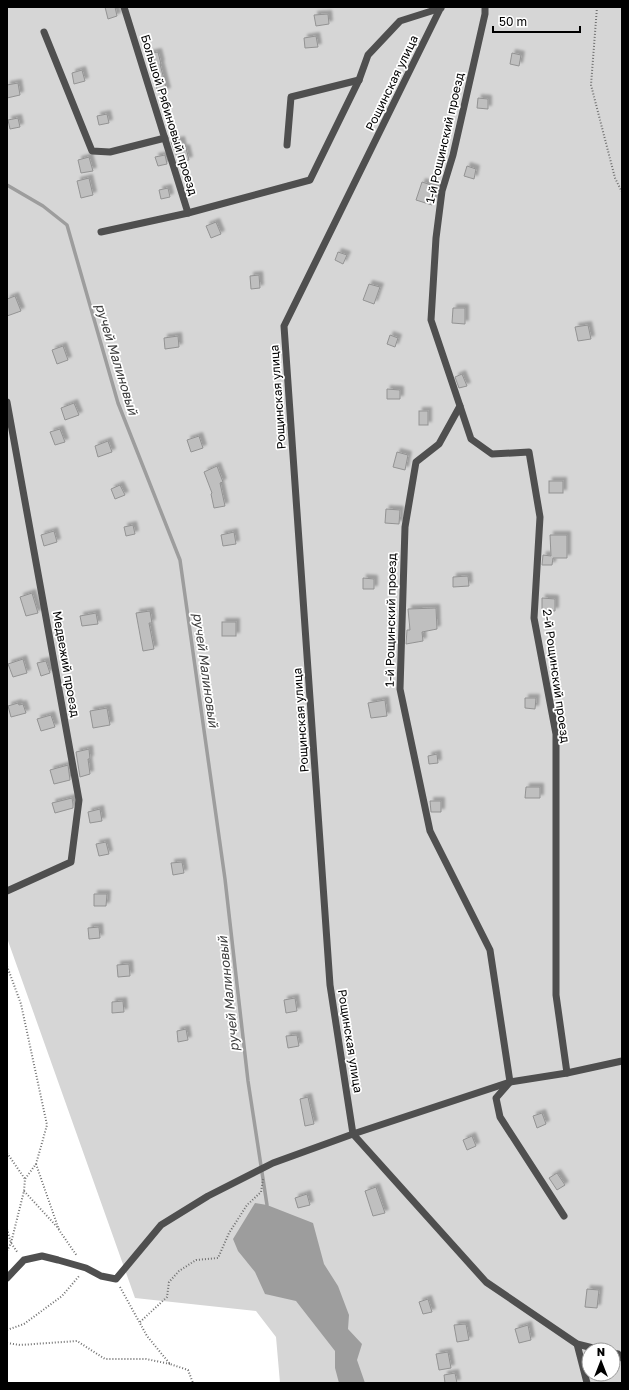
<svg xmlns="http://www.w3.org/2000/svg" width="629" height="1390" viewBox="0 0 629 1390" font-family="'Golos Text',sans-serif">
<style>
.green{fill:#d6d6d6;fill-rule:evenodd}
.water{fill:#9d9d9d}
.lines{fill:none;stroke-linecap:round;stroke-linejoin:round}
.stream{stroke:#9d9d9d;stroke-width:3.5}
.building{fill:#bfbfbf;stroke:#939393;filter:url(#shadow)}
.path{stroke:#717171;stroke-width:2;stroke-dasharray:1 2;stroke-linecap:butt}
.service{stroke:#4f4f4f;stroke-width:7}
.labels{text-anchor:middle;stroke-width:3.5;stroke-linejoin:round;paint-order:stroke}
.street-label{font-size:12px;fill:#000;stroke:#fff}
.water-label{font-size:13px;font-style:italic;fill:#3e3e3e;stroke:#fff}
</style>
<defs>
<filter id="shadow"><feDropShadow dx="3.5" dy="-3.5" stdDeviation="1" flood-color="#0004"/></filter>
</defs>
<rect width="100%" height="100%" fill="#fff"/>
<path class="green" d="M7,7H622V1383H280L276,1337L256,1311L135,1298L7,938ZM589,1350H613V1374H589Z"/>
<polygon class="water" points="255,1203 267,1205 313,1223 324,1264 338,1286 349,1315 348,1329 362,1344 357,1360 365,1383 339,1383 335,1368 335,1351 296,1301 265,1294 255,1272 238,1251 233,1239"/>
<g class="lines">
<polyline class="stream" points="7,185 43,206 67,225 118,403 180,560 225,879 248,1081 267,1205"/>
</g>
<g class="building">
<polygon points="105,7 115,7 117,16 108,19"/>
<polygon points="328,14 329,24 316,26 314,15"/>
<polygon points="316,36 318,47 305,48 304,38"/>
<polygon points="158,52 161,64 160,64 167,91 158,93 148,54"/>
<polygon points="512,53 521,55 519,66 510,64"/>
<polygon points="82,70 85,81 74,84 72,73"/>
<polygon points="18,83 20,95 7,98 7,85"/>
<polygon points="478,98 488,99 488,109 477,108"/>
<polygon points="107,114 109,123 99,125 97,116"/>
<polygon points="18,118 20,127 10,129 8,120"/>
<polygon points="181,140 183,149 186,148 189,160 179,162 171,142"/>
<polygon points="165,155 167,164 158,166 155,157"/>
<polygon points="89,157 93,171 81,173 78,160"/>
<polygon points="467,166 476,169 474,179 464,176"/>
<polygon points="89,178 93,195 81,198 77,181"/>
<polygon points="422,182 438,187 432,205 416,200"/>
<polygon points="168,188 170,197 161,199 159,190"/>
<polygon points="216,222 221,234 211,238 206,226"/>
<polygon points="338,252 347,255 343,264 335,260"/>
<polygon points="259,275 260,288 251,289 250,276"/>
<polygon points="369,284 380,287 374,304 363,300"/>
<polygon points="15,296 21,311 7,316 7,299"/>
<polygon points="453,308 465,308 465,324 452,323"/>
<polygon points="588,325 591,339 578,341 575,327"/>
<polygon points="390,335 398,338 395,347 387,344"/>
<polygon points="178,336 179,347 165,349 164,338"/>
<polygon points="63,346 68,360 57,364 52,350"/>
<polygon points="462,374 467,386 459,388 455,377"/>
<polygon points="387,389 400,390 400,399 387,399"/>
<polygon points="74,403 79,415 65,420 61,408"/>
<rect x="419" y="411" width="9" height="14"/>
<polygon points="60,429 65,442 55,445 50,432"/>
<polygon points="199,436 203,448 191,452 187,440"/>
<polygon points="108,441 112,452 98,457 95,446"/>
<polygon points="397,452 408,455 405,470 393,467"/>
<polygon points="217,466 223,482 220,483 225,506 214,508 211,494 212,493 204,472"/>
<rect x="549" y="481" width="14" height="12"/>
<polygon points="120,485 125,495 115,499 111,489"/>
<polygon points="386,509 400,510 399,524 385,523"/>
<polygon points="133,525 135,534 126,536 124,527"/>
<polygon points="54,531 57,542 44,546 41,535"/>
<polygon points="234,532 236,544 223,546 221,535"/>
<polygon points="550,535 567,535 567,558 553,558 552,565 542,565 543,555 551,556"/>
<polygon points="468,576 469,586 453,587 453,577"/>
<polygon points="363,578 374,579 374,589 363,589"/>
<polygon points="32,593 38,613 26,616 20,597"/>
<polygon points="542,598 555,599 555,611 542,611"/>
<polygon points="436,608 437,629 422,632 423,641 406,644 407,630 410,630 408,609"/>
<polygon points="150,611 152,623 149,623 154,649 143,651 136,613"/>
<polygon points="96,613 98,624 82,626 80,616"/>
<rect x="222" y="622" width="14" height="14"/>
<polygon points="23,659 27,673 13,677 8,664"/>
<polygon points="46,661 50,673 41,676 37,663"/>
<polygon points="525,698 536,698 535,709 525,708"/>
<polygon points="385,700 387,716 371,718 368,703"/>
<polygon points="18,703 19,705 23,704 26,713 11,717 8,706"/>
<polygon points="107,708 110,725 93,728 90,711"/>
<polygon points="51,715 55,727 41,731 37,719"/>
<polygon points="89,749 90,759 88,759 90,774 80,777 76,752"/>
<polygon points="437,754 438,763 429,764 428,756"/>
<polygon points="68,765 70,780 54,784 50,770"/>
<polygon points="526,787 540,787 540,798 525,798"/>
<polygon points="72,798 73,804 73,808 55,813 52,803"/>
<polygon points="430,801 441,801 441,812 431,812"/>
<polygon points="100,809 102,821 90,823 88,812"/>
<polygon points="106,842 109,854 99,856 96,844"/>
<polygon points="182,862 184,873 173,875 171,863"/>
<polygon points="94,894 107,894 106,906 94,906"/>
<polygon points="99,927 100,938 89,939 88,928"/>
<polygon points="129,964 130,976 118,977 117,965"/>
<polygon points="295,998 297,1011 286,1013 284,1000"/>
<polygon points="123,1001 124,1012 112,1013 112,1002"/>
<polygon points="186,1029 188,1040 178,1042 177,1031"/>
<polygon points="297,1035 299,1046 288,1048 286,1036"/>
<polygon points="308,1097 314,1124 305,1126 300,1099"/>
<polygon points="542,1113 546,1124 537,1128 533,1116"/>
<polygon points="472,1136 476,1146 467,1150 463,1140"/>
<polygon points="557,1173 565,1185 557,1190 549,1178"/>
<polygon points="376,1187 385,1213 373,1216 365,1191"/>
<polygon points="307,1194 310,1205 298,1208 295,1198"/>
<polygon points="587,1289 599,1290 597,1308 585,1307"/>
<polygon points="428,1299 432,1312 423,1314 419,1302"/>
<polygon points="466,1324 469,1340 457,1342 454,1325"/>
<polygon points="528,1325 531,1340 519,1343 515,1329"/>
<polygon points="448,1352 451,1368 439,1370 436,1354"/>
<polygon points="455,1373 457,1383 445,1383 444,1375"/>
</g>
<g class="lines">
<g class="path">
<polyline points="597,7 591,85 615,178 622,192"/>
<polyline points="7,966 21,1004 47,1125 36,1164 25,1179 24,1191 11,1243 7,1251"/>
<polyline points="7,1153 25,1179"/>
<polyline points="36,1164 59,1230 77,1256"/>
<polyline points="24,1191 59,1229"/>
<polyline points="7,1229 11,1243 18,1253"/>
<polyline points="120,1287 147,1336 170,1364 188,1370 193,1383"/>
<polyline points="140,1322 167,1297 169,1282 179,1271 196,1260 218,1258 229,1233 247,1205 261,1192 263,1179"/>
<polyline points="7,1330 24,1324 62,1296 80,1275"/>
<polyline points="7,1343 20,1345 77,1341 105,1359 146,1359 170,1364"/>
</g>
<g class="service">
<polyline points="124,7 188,213 310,180 359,80 368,55 400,21 441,8"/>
<polyline points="441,7 284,326 330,985 353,1134 486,1282 577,1344 601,1350"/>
<polyline points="485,7 485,14 453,155 442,191 436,238 431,320 460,406 439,444 416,462 405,527 400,689 430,831 490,950 510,1082 496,1098 500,1117 564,1216"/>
<polyline points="44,32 92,151 110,152 165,138"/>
<polyline points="287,145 291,97 359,80"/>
<polyline points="101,232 188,213"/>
<polyline points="7,402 79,800 71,862 7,891"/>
<polyline points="460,406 471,439 492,454 529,452 540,517 534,618 556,734 556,995 567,1073"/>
<polyline points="7,1278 24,1260 42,1256 58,1260 86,1268 101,1276 116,1279 161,1225 208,1196 273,1163 353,1134 510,1082 567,1073 622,1061"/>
<polyline points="577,1344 587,1383"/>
<polyline points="613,1353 618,1354 622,1358"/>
</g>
</g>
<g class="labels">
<g class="street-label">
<text transform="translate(392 83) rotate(-64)" y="4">Рощинская улица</text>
<text transform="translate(169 115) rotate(73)" y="4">Большой Рябиновый проезд</text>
<text transform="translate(445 138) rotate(-77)" y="4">1-й Рощинский проезд</text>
<text transform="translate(278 397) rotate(-94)" y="4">Рощинская улица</text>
<text transform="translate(391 620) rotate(-89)" y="4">1-й Рощинский проезд</text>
<text transform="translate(66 664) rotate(80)" y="4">Медвежий проезд</text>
<text transform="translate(556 676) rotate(82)" y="4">2-й Рощинский проезд</text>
<text transform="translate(301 720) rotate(-94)" y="4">Рощинская улица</text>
<text transform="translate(350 1041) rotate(81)" y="4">Рощинская улица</text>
</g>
<g class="water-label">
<text transform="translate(117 359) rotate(73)" y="5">ручей Малиновый</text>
<text transform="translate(206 670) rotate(82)" y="5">ручей Малиновый</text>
<text transform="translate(228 994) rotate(-96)" y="5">ручей Малиновый</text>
</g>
</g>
<rect width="629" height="1390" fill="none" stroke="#000000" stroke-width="16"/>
<g transform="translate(601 1362)"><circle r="19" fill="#ffffff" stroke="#999999"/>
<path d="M0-3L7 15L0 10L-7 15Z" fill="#000000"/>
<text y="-6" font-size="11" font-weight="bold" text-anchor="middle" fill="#000000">N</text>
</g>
<path d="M493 26v6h87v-6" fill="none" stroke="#000000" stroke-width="2"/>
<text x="499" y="26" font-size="12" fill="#000000" stroke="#ffffff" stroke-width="3" paint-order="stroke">50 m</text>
</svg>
